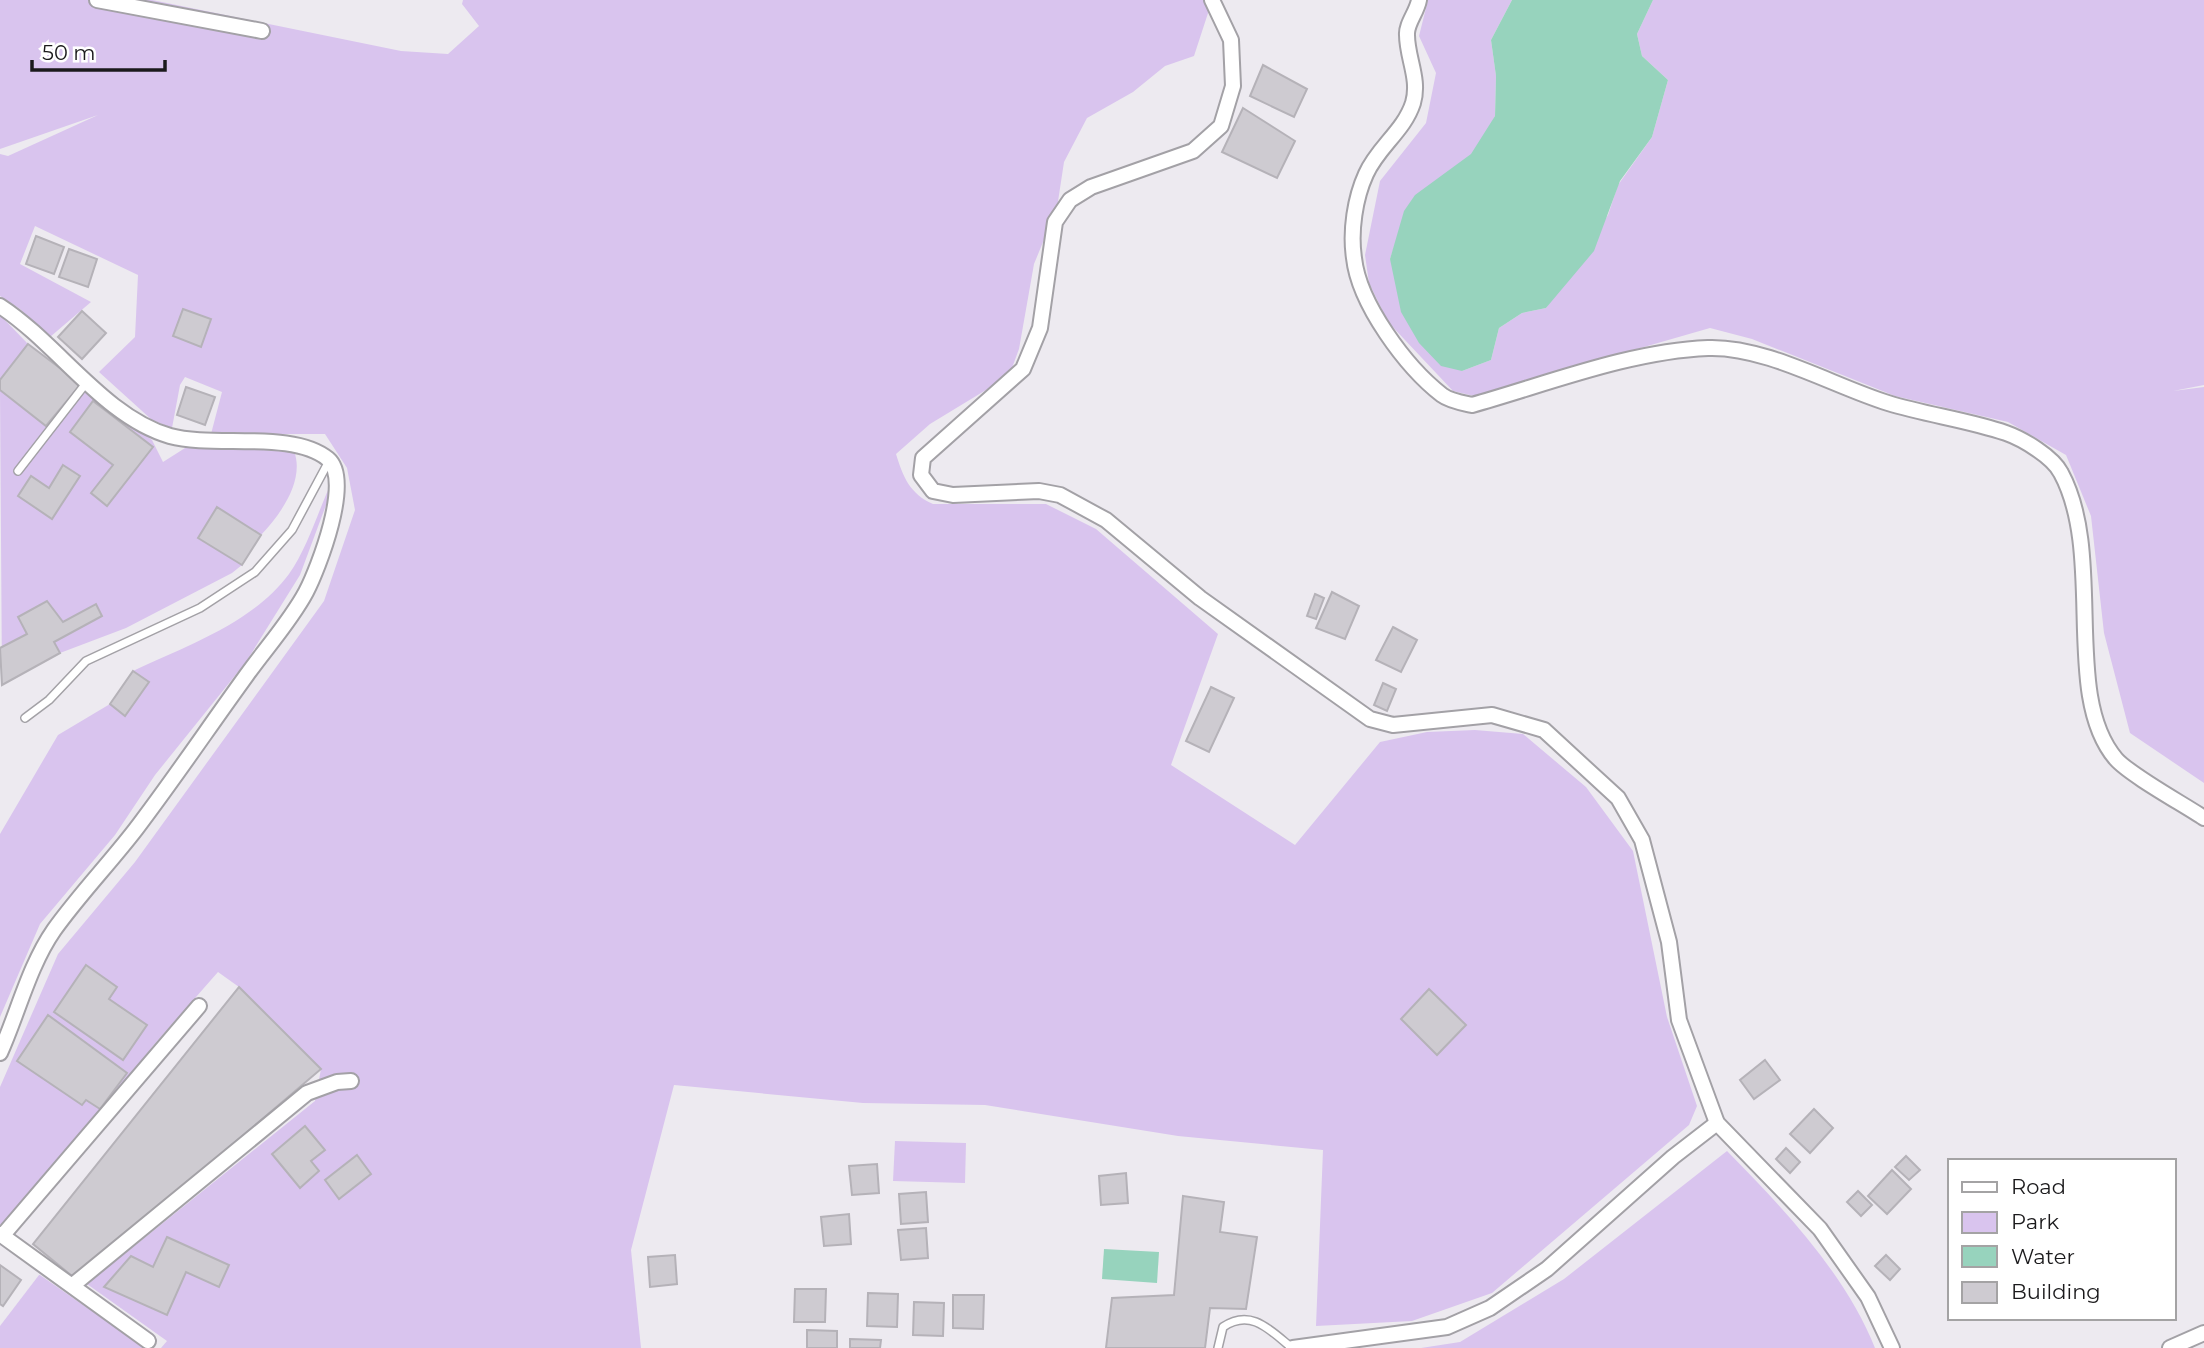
<svg xmlns="http://www.w3.org/2000/svg" width="2204" height="1348" viewBox="0 0 2204 1348" font-family="Montserrat,sans-serif">
<style>
.green{fill:#d9c4ee}
.water{fill:#97d3bd}
.building{fill:#cecbd1;stroke:#b5b2b8;stroke-width:2}
.lines{fill:none;stroke-linecap:round;stroke-linejoin:round}
.service-casing{stroke:#a3a1a6;stroke-width:10}
.minor-casing{stroke:#a3a1a6;stroke-width:18}
.service{stroke:#fff;stroke-width:7}
.minor{stroke:#fff;stroke-width:14}
</style>
<rect width="100%" height="100%" fill="#edeaf0"/>
<g class="green">
<path d="M0,0H152L401,51L448,54L479,26L462,4L463,0H1206L1210,7L1194,56L1165,66L1133,92L1087,118L1064,162L1057,208L1034,264L1019,349L1009,376L930,424L896,454C903,477 910,494 933,504H1046L1096,529L1218,634L1171,765L1295,845L1380,742L1427,732L1475,730L1523,734L1586,787L1633,851L1667,1017L1697,1106L1689,1125L1492,1293L1412,1321L1316,1326L1323,1150L1178,1136L985,1105L863,1103L674,1085L631,1250L641,1348H161L167,1341L87,1284L315,1101L321,1069L239,987L218,972L152,1047L99,1118L4,1226L0,1224V1087L58,954L135,862L324,601L355,510L347,468L325,434H211L222,392L185,377L180,385L172,428L152,420L99,372L135,337L138,275L35,226L20,264L91,302L50,337L20,309L0,296V154L8,156L98,115L0,149Z"/>
<polygon points="1428,0 1512,0 1491,40 1496,76 1495,116 1473,161 1397,238 1390,259 1462,371 1491,360 1499,328 1522,313 1546,308 1608,215 1618,185 1652,137 1668,80 1642,56 1637,34 1653,0 2204,0 2204,385 2173,391 2204,387 2204,783 2130,733 2104,633 2091,516 2066,455 2008,422 1895,396 1752,339 1710,328 1474,396 1453,391 1388,322 1369,283 1365,255 1380,181 1426,123 1436,73 1419,36"/>
<polygon points="0,315 28,344 0,380"/>
<path d="M81,384L152,440L163,462L193,443L227,449L294,451C305,480 281,514 261,535L218,508L198,538L242,565L232,573L126,628L60,653L2,685L0,390L46,425Z"/>
<path d="M328,490L329,497L300,575L246,662L155,775L115,835L40,924L0,1017V834L58,735L110,704L126,715L149,682L133,671C186,646 253,623 289,574C306,550 316,518 328,490Z"/>
<polygon points="895,1141 966,1143 965,1183 893,1181"/>
<path d="M1727,1151C1783,1208 1845,1273 1875,1348H1421L1460,1342L1564,1279Z"/>
<polygon points="39,1275 40,1275 145,1348 0,1348 0,1326"/>
</g>
<g class="water">
<polygon points="1512,0 1653,0 1637,34 1642,56 1668,80 1652,137 1620,181 1594,251 1546,308 1522,313 1499,328 1491,360 1462,371 1441,366 1419,343 1401,312 1390,259 1404,211 1415,195 1471,154 1495,116 1496,76 1491,40"/>
<polygon points="1104,1249 1159,1252 1157,1283 1102,1279"/>
</g>
<g class="building">
<polygon points="1263,65 1307,89 1294,117 1250,96"/>
<polygon points="1243,108 1295,141 1277,178 1222,152"/>
<polygon points="36,236 64,247 54,274 26,264"/>
<polygon points="69,249 97,259 88,287 59,277"/>
<polygon points="183,309 211,319 201,347 173,336"/>
<polygon points="82,311 106,333 82,359 58,337"/>
<polygon points="28,344 81,384 46,426 0,390 0,380"/>
<polygon points="186,387 215,397 205,425 177,415"/>
<polygon points="93,401 153,447 107,506 91,493 113,465 70,432"/>
<polygon points="63,465 80,476 52,519 18,496 31,476 49,488"/>
<polygon points="217,507 261,535 242,565 198,538"/>
<polygon points="1332,592 1359,606 1345,639 1316,628"/>
<polygon points="1315,594 1324,598 1316,619 1307,616"/>
<polygon points="47,601 63,622 96,604 102,616 54,642 60,653 2,685 0,648 27,634 18,617"/>
<polygon points="1393,627 1417,640 1401,672 1376,660"/>
<polygon points="133,671 149,682 125,716 110,704"/>
<polygon points="1383,683 1396,689 1387,711 1374,705"/>
<polygon points="1211,687 1234,698 1209,752 1186,741"/>
<polygon points="86,965 117,987 109,999 147,1025 123,1060 54,1012"/>
<polygon points="239,987 321,1069 126,1235 72,1276 33,1244"/>
<polygon points="1429,989 1466,1025 1437,1055 1401,1019"/>
<polygon points="48,1015 127,1073 100,1109 86,1100 82,1105 17,1061"/>
<polygon points="1765,1060 1780,1080 1754,1099 1740,1080"/>
<polygon points="1814,1109 1833,1128 1810,1153 1790,1134"/>
<polygon points="305,1126 325,1150 311,1161 319,1171 300,1188 272,1154"/>
<polygon points="1786,1148 1800,1162 1790,1173 1776,1159"/>
<polygon points="357,1155 371,1174 339,1199 325,1180"/>
<polygon points="1906,1156 1920,1170 1909,1180 1895,1167"/>
<polygon points="877,1164 879,1193 852,1195 849,1166"/>
<polygon points="1892,1170 1911,1189 1887,1214 1868,1196"/>
<polygon points="1126,1173 1128,1203 1101,1205 1099,1176"/>
<polygon points="1858,1191 1872,1205 1861,1216 1847,1202"/>
<polygon points="926,1192 928,1222 901,1224 899,1194"/>
<polygon points="1183,1196 1224,1202 1220,1232 1257,1237 1246,1309 1210,1308 1205,1348 1106,1348 1112,1298 1174,1295"/>
<polygon points="849,1214 851,1244 824,1246 821,1217"/>
<polygon points="926,1228 928,1258 901,1260 898,1230"/>
<polygon points="167,1237 229,1265 219,1287 186,1272 167,1315 104,1287 131,1256 153,1267"/>
<polygon points="675,1255 677,1284 650,1287 648,1257"/>
<polygon points="1886,1255 1900,1269 1890,1280 1875,1266"/>
<polygon points="0,1265 21,1280 3,1306 0,1304"/>
<polygon points="795,1289 826,1289 825,1322 794,1322"/>
<polygon points="868,1293 898,1294 897,1327 867,1326"/>
<polygon points="953,1295 984,1295 983,1329 953,1328"/>
<polygon points="914,1302 944,1303 943,1336 913,1335"/>
<polygon points="807,1330 837,1331 837,1348 807,1348"/>
<polygon points="850,1339 881,1340 880,1348 850,1348"/>
</g>
<g class="lines">
<g class="service-casing">
<g id="service">
<polyline points="18,471 87,382"/>
<polyline points="25,718 49,700 86,661 200,608 255,572 292,530 329,461"/>
<path d="M1218,1348L1223,1327C1251,1308 1270,1330 1292,1348"/>
</g>
</g>
<g class="minor-casing">
<g id="minor">
<polyline points="97,0 262,31"/>
<polyline points="1212,0 1231,40 1233,86 1221,126 1193,151 1091,187 1070,200 1055,222 1040,328 1023,369 923,458 921,475 933,491 953,495 1039,491 1060,495 1106,520 1200,598 1370,719 1393,725 1492,715 1544,730 1618,798 1642,840 1669,942 1679,1020 1717,1123 1820,1229 1868,1297 1892,1348"/>
<path d="M1419,0C1417,12 1406,24 1407,35C1407,58 1420,79 1413,103C1404,131 1378,147 1366,174C1355,198 1350,231 1354,258C1359,304 1406,367 1442,395C1450,401 1463,403 1472,405C1547,384 1630,351 1708,348C1766,346 1833,386 1888,403C1927,415 1968,420 2006,433C2023,439 2053,457 2061,473C2106,556 2061,695 2116,759C2130,775 2183,804 2204,818"/>
<path d="M0,306C57,343 104,417 170,436C214,448 293,430 328,459C353,480 318,569 306,592C290,622 265,649 246,676C209,727 174,779 136,829C109,864 79,895 54,930C29,966 18,1013 0,1053"/>
<polyline points="0,1234 148,1341"/>
<polyline points="3,1235 199,1006"/>
<polyline points="73,1285 307,1093 337,1082 351,1081"/>
<polyline points="1293,1348 1447,1327 1490,1308 1547,1269 1673,1157 1717,1123"/>
<polyline points="2170,1348 2204,1333"/>
</g>
</g>
<use href="#service" class="service"/>
<use href="#minor" class="minor"/>
</g>
<rect x="1948" y="1159" width="228" height="161" fill="#ffffff" stroke="#a4a3a4" stroke-width="2"/>
<rect x="1962" y="1182" width="35" height="10" fill="#ffffff" stroke="#a4a3a4" stroke-width="2"/>
<text x="2011" y="1194" font-size="21" fill="#1b1a1c">Road</text>
<rect x="1962" y="1212" width="35" height="21" fill="#d9c4ee" stroke="#a4a3a4" stroke-width="2"/>
<text x="2011" y="1229" font-size="21" fill="#1b1a1c">Park</text>
<rect x="1962" y="1246" width="35" height="21" fill="#97d3bd" stroke="#a4a3a4" stroke-width="2"/>
<text x="2011" y="1264" font-size="21" fill="#1b1a1c">Water</text>
<rect x="1962" y="1282" width="35" height="21" fill="#cecbd1" stroke="#a4a3a4" stroke-width="2"/>
<text x="2011" y="1299" font-size="21" fill="#1b1a1c">Building</text>
<path d="M32 60v10h133v-10" fill="none" stroke="#1b1a1c" stroke-width="3.5"/>
<text x="42" y="60" font-size="21" fill="#1b1a1c" stroke="#ffffff" stroke-width="5" paint-order="stroke">50 m</text>
</svg>
